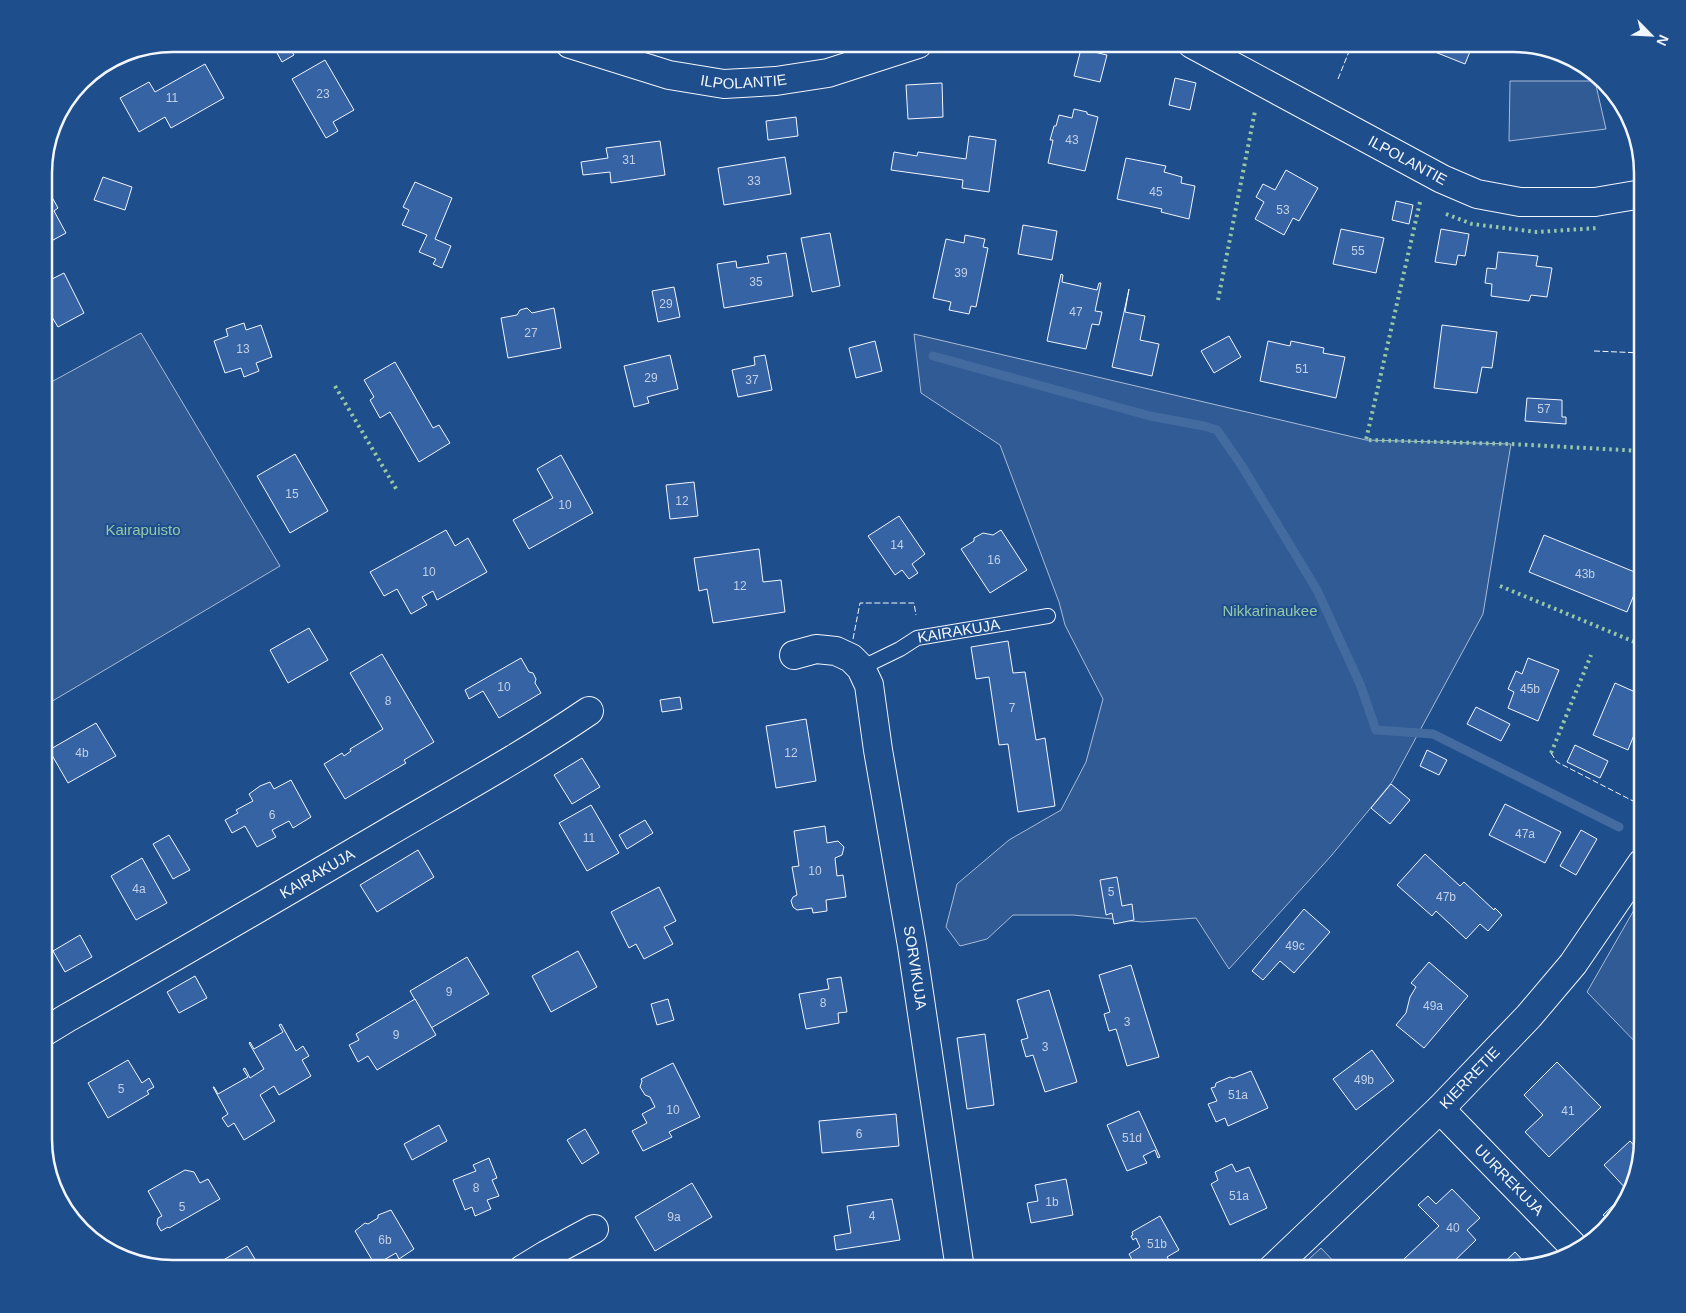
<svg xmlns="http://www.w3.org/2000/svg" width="1686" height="1313" viewBox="0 0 1686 1313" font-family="Helvetica,sans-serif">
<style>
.built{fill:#305b95;stroke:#a8bbd7}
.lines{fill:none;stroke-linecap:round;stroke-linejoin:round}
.stream{stroke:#446ba0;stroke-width:9}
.building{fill:#3563a3;stroke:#f2f6ff}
.service-casing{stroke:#f2f6ff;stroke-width:16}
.minor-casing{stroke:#f2f6ff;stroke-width:30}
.tertiary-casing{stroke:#f2f6ff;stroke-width:30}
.service{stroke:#1f4e8c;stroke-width:14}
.minor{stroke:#1f4e8c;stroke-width:28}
.tertiary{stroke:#1f4e8c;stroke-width:28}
.hedge{stroke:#97c8a6;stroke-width:4;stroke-dasharray:2.5 4;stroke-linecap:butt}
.fence{stroke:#f2f6ff;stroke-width:1;stroke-dasharray:6 2.5;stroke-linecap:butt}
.labels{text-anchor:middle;stroke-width:4;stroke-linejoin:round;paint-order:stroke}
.number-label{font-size:12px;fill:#c3d1e8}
.street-label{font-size:15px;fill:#f2f6ff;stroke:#1f4e8c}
.park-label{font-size:15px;fill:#97c8a6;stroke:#1f4e8c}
.rim{fill:none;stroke:#f2f6ff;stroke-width:2.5}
</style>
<rect width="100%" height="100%" fill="#1f4e8c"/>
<g class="built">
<polygon points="1510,81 1595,81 1606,129 1509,141"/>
<polygon points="141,333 280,566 44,706 44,386"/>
<polygon points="914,334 1366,440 1511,444 1483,614 1392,782 1331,856 1229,969 1196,918 1142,922 1073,915 1013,915 987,939 960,946 946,927 957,884 1009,840 1061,810 1086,762 1103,699 1065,625 1059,602 1000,445 921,393"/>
<polygon points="1642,896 1642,1049 1587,992"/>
<polygon points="1321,1248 1341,1269 1298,1269"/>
</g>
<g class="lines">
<polyline class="stream" points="933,356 1150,416 1204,426 1217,430 1242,466 1317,590 1360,684 1376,730 1433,734 1619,827"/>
</g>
<g class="building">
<polygon points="272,44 294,44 289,46 294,55 282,62"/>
<polygon points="1433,44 1473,44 1465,64 1430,50"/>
<polygon points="1081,49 1107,55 1100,82 1074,76"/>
<polygon points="325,60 354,110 333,122 338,131 326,138 292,79"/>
<polygon points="205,64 224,98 171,128 165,117 139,132 120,98 149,82 155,92"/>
<polygon points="1175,78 1196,83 1190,110 1169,105"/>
<polygon points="942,83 943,117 908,119 906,85"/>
<polygon points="1074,109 1087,112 1087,114 1098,117 1085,171 1048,163 1053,140 1050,140 1054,126 1056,126 1059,115 1072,118"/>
<polygon points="796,117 798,136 768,140 766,121"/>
<polygon points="969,136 996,140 989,192 962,188 963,180 891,170 894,152 917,156 918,152 966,159"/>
<polygon points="660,141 665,175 611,183 610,172 583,175 581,162 608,158 606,148"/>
<polygon points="785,157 791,194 724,205 718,168"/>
<polygon points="1126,158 1166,166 1164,172 1182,177 1181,183 1195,186 1189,219 1161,212 1162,209 1117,199"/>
<polygon points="1286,170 1318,188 1299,221 1293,218 1284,235 1255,219 1264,202 1256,197 1263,184 1275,190"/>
<polygon points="103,177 132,187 125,210 94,200"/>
<polygon points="415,182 452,198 435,239 451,246 442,268 433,264 436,259 419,252 427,235 402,225 409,210 403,207"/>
<polygon points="44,183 58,208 54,211 66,233 44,245"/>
<polygon points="1396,201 1413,205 1409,224 1392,220"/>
<polygon points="1023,225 1057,231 1052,260 1018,254"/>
<polygon points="1341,229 1384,238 1376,273 1333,264"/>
<polygon points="1441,229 1469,234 1465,256 1458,255 1456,265 1435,262"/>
<polygon points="830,233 840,286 812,292 801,238"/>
<polygon points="965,235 985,239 983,247 988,248 976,307 971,306 969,314 949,310 951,302 933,298 946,239 964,243"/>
<polygon points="1498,252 1538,256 1536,266 1552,268 1547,297 1531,295 1529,301 1491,296 1492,284 1485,283 1487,268 1496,269"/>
<polygon points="786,253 793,296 724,308 717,264 736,261 737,268 769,263 767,256"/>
<polygon points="64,273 84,313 58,327 44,304 44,283"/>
<polygon points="1061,274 1063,275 1062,282 1097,290 1099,283 1101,283 1095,311 1102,312 1099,325 1092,324 1086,349 1047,341"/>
<polygon points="674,287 680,317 658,322 652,291"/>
<polygon points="1129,289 1125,312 1145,316 1140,340 1159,344 1152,376 1112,367"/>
<polygon points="527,308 532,313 554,308 561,348 508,358 501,318 517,315 520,310"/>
<polygon points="244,323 246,330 261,325 272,357 256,363 259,371 244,377 241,368 225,373 214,341 228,336 226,329"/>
<polygon points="1442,325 1497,332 1492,368 1482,367 1477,393 1434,388"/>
<polygon points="1229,336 1241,357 1214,373 1201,351"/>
<polygon points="875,341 882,371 856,378 849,348"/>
<polygon points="1268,341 1290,346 1291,341 1324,348 1323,353 1345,357 1336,398 1260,381"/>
<polygon points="670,355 678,389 647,397 649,403 634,407 624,366"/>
<polygon points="765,355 772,390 738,397 732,370 755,365 754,357"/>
<polygon points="395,362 433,428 439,425 450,443 419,462 390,412 380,418 370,400 374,397 364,380"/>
<polygon points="1527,398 1562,400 1562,417 1566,417 1566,424 1525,421"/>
<polygon points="295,454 328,511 290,533 257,476"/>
<polygon points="561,455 593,513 529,549 513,520 553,498 537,469"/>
<polygon points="694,482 698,516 670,519 666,485"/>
<polygon points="899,516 925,554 912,564 918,573 909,579 902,570 895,575 868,536"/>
<polygon points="446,530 455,546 468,538 487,572 437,600 433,591 422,597 427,605 411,614 397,589 384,596 370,572"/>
<polygon points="1001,530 1027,570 990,593 961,549 974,541 974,538 983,533 993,535"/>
<polygon points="1544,535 1642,575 1627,612 1529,572"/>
<polygon points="759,549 763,582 781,580 785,612 713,623 707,589 699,591 694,558"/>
<polygon points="309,628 328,660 288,683 270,650"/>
<polygon points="1008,641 1013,673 1025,672 1036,740 1045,738 1055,806 1018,812 1008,744 999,745 989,677 976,679 971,647"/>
<polygon points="382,654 434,742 404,760 406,763 345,799 324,764 342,753 344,756 351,751 350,749 383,729 350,673"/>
<polygon points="521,658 529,672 533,673 536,679 535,683 541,693 499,718 483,691 469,699 465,690"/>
<polygon points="1528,658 1559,670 1538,721 1508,708 1514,692 1508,689 1516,671 1522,674"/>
<polygon points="1615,683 1642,695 1642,725 1639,732 1636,730 1628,750 1593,735"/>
<polygon points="680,697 682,709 662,712 660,700"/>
<polygon points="1476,707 1510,724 1501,741 1467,724"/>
<polygon points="806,719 816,781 776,788 766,726"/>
<polygon points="96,723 116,756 68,783 49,750"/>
<polygon points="1575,745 1608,761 1600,778 1567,762"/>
<polygon points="1427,750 1447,760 1439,775 1420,766"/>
<polygon points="582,758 600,787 572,804 554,775"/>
<polygon points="291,780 311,817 293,828 289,821 272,830 276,837 257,847 245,826 232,833 225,820 238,813 236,810 253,801 249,794 260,786 270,782 274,789"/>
<polygon points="1391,784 1410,800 1390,824 1371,808"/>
<polygon points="1505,804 1561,832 1545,863 1489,835"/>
<polygon points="591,805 619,853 587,871 559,823"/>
<polygon points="645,820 653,833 627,849 619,835"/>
<polygon points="825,826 827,843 838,841 844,847 842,855 835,858 837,876 843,875 846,897 826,900 827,911 813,913 812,908 797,910 793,907 791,901 793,897 797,895 792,867 799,866 794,831"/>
<polygon points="1581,830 1597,839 1576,875 1560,866"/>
<polygon points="169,835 190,870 173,879 153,844"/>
<polygon points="418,850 434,877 377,912 360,885"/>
<polygon points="1425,854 1460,886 1464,882 1494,910 1495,908 1502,915 1488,931 1480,924 1466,939 1436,911 1432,916 1397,885"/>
<polygon points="142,858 167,903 136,920 111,876"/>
<polygon points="1117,877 1122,906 1132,904 1134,920 1114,924 1112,913 1106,915 1100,880"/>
<polygon points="659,887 676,921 664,927 673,944 644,959 636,944 629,948 611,912"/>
<polygon points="1304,909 1330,932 1294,973 1280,961 1263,980 1252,971"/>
<polygon points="80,935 92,957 65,972 53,951"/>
<polygon points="578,951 597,987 551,1012 532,976"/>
<polygon points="467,957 489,994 431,1028 410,991"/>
<polygon points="1429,962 1468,996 1424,1048 1396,1025 1406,1013 1410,997 1416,987 1411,983"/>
<polygon points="1131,965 1159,1057 1127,1066 1116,1029 1109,1031 1104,1014 1110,1012 1099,975"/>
<polygon points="195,976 207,998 179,1013 167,992"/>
<polygon points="841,977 847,1012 838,1013 839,1023 806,1029 799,994 829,989 827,979"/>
<polygon points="1049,990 1077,1082 1045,1092 1033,1055 1026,1057 1021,1040 1028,1038 1017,1000"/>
<polygon points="415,999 436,1035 377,1070 368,1056 358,1062 349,1045 359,1040 356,1034"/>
<polygon points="668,999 674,1020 657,1025 651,1004"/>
<polygon points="281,1024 296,1051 303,1046 309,1056 302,1060 311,1076 279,1095 274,1086 260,1095 275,1121 244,1140 234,1123 228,1127 222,1118 228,1114 213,1087 214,1087 218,1094 248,1077 243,1069 245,1068 250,1078 264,1069 249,1043 250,1042 254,1049 283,1032 279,1025"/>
<polygon points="985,1034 994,1105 967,1109 957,1038"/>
<polygon points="1372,1050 1394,1081 1356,1110 1333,1079"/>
<polygon points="128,1060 142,1083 149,1078 154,1087 147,1091 149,1094 108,1118 88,1083"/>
<polygon points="1557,1062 1601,1107 1549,1157 1525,1132 1543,1115 1524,1095"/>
<polygon points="673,1063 700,1117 669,1132 672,1137 643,1151 632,1131 647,1123 642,1114 655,1107 650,1097 645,1095 640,1087 642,1081 641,1079"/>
<polygon points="1251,1071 1268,1108 1228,1126 1225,1118 1216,1122 1208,1104 1217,1101 1211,1088 1215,1087 1216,1083 1230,1077 1233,1078"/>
<polygon points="1139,1111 1160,1157 1158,1158 1155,1150 1143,1156 1147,1163 1127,1171 1107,1125"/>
<polygon points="896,1114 899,1146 822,1153 819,1121"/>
<polygon points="439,1125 447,1141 412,1160 404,1144"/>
<polygon points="585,1129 599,1153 582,1164 567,1140"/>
<polygon points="1630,1141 1640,1152 1635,1182 1615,1219 1611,1222 1603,1215 1628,1191 1604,1165"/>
<polygon points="489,1158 497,1178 492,1180 499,1196 487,1200 491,1209 475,1216 472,1207 465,1210 453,1180 476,1171 473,1165"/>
<polygon points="1232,1164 1236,1172 1249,1167 1267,1208 1230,1225 1211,1184 1218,1180 1215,1172"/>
<polygon points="185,1170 194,1172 200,1183 208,1179 220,1199 169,1228 168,1227 161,1231 157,1224 158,1218 162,1216 148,1191"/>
<polygon points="1066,1179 1073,1215 1031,1223 1027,1203 1038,1201 1035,1185"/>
<polygon points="692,1183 712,1217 655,1251 635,1217"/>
<polygon points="1452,1189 1480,1218 1467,1230 1476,1240 1446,1269 1439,1269 1433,1263 1426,1269 1414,1269 1404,1259 1439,1226 1418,1205 1428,1196 1436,1204"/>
<polygon points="892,1199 900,1240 836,1250 834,1236 851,1233 847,1206"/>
<polygon points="391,1210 414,1249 399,1259 396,1253 375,1265 355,1231 365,1223 368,1224 378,1218 378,1215"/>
<polygon points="1160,1216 1179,1250 1167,1257 1174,1268 1137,1269 1129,1254 1140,1247 1136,1238 1133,1240 1131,1236 1133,1235 1132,1232"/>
<polygon points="247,1246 261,1269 217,1269 215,1265"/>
<polygon points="1515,1252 1528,1266 1513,1269 1497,1269"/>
<polygon points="354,1260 359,1269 338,1269 347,1261 350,1262"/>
<polygon points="907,1264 907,1269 880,1269 880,1267"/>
</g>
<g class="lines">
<g class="service-casing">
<g id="service">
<path id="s1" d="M861,668L900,649L917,638L1048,616"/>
</g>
</g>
<g class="minor-casing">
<g id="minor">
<path id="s2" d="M794,655L816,649L836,651L851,658L861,668L869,685L878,750L912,946L960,1269"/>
<path id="s3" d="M44,1032L67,1018C174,958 279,896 385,834C453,794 523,756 589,711"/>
<path id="s4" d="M1440,1109L1577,1250"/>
<polyline points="523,1269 546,1255 594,1229"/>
<path id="s5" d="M1272,1269L1440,1109L1529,1016L1573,964L1642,863"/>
</g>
</g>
<g class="tertiary-casing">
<g id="tertiary">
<path id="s6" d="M570,44L669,75L724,84L776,81L828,73L918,44"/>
<path id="s7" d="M1192,44L1442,179L1477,194L1520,202H1595L1642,194"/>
</g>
</g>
<use href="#service" class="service"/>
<use href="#minor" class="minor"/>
<use href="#tertiary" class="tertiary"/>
<g class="hedge">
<polyline points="1420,202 1366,440 1511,444 1642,451"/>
<polyline points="1446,214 1472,224 1537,232 1598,228"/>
<polyline points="1218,300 1255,111"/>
<polyline points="335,386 398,492"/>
<polyline points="1500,586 1642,645"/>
<polyline points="1551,753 1591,655"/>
</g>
<g class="fence">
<polyline points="1338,79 1352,44"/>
<polyline points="1594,351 1642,353"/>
<polyline points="853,639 860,603 914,603 916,615"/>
<polyline points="1551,753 1557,762 1633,801"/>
</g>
</g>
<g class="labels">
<g class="number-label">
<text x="323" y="98">23</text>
<text x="172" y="102">11</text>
<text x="1072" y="144">43</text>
<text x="629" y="164">31</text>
<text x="754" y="185">33</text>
<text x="1156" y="196">45</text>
<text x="1283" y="214">53</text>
<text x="1358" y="255">55</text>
<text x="961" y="277">39</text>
<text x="756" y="286">35</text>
<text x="666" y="308">29</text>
<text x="1076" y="316">47</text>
<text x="531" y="337">27</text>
<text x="243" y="353">13</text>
<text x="1302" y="373">51</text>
<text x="651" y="382">29</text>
<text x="752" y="384">37</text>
<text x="1544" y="413">57</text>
<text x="292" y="498">15</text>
<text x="682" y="505">12</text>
<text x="565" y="509">10</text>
<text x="897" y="549">14</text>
<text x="994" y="564">16</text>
<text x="429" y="576">10</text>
<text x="1585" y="578">43b</text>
<text x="740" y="590">12</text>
<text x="504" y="691">10</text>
<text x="1530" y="693">45b</text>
<text x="388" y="705">8</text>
<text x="1012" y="712">7</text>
<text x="82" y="757">4b</text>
<text x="791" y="757">12</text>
<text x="272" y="819">6</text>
<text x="1525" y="838">47a</text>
<text x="589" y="842">11</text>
<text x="815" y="875">10</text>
<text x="139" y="893">4a</text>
<text x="1111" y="896">5</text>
<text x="1446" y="901">47b</text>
<text x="1295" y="950">49c</text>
<text x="449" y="996">9</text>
<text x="823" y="1007">8</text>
<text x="1433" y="1010">49a</text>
<text x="1127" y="1026">3</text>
<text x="396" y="1039">9</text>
<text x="1045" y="1051">3</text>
<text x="1364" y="1084">49b</text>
<text x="121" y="1093">5</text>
<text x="1238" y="1099">51a</text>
<text x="673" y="1114">10</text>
<text x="1568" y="1115">41</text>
<text x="859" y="1138">6</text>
<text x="1132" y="1142">51d</text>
<text x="476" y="1192">8</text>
<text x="1239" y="1200">51a</text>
<text x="1052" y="1206">1b</text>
<text x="182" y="1211">5</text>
<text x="872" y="1220">4</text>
<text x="674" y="1221">9a</text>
<text x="1453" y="1232">40</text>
<text x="385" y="1244">6b</text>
<text x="1157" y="1248">51b</text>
</g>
<g class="street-label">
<text dy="5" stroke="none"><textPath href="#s6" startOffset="179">ILPOLANTIE</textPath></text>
<text dy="5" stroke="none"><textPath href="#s7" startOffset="245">ILPOLANTIE</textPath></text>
<text dy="5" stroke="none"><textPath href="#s1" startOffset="106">KAIRAKUJA</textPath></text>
<text dy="5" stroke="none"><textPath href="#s3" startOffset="316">KAIRAKUJA</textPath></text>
<text dy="5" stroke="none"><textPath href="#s2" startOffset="379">SORVIKUJA</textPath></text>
<text dy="5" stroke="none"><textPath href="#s5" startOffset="275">KIERRETIE</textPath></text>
<text dy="5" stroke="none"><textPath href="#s4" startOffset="99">UURREKUJA</textPath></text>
</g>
<g class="park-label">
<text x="143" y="535">Kairapuisto</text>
<text x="1270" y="616">Nikkarinaukee</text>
</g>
</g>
<path d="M0 0H1686V1313H0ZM173 52H1513A121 121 0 0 1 1634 173V1139A121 121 0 0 1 1513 1260H173A121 121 0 0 1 52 1139V173A121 121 0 0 1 173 52Z" fill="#1f4e8c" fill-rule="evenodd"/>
<path class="rim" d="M173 52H1513A121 121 0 0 1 1634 173V1139A121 121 0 0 1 1513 1260H173A121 121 0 0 1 52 1139V173A121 121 0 0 1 173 52Z"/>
<g transform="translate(1651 35) rotate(114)" stroke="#1f4e8c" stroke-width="4" paint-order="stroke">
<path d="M0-4L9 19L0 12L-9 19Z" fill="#f2f6ff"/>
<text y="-8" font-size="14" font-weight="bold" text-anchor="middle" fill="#f2f6ff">N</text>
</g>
</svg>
